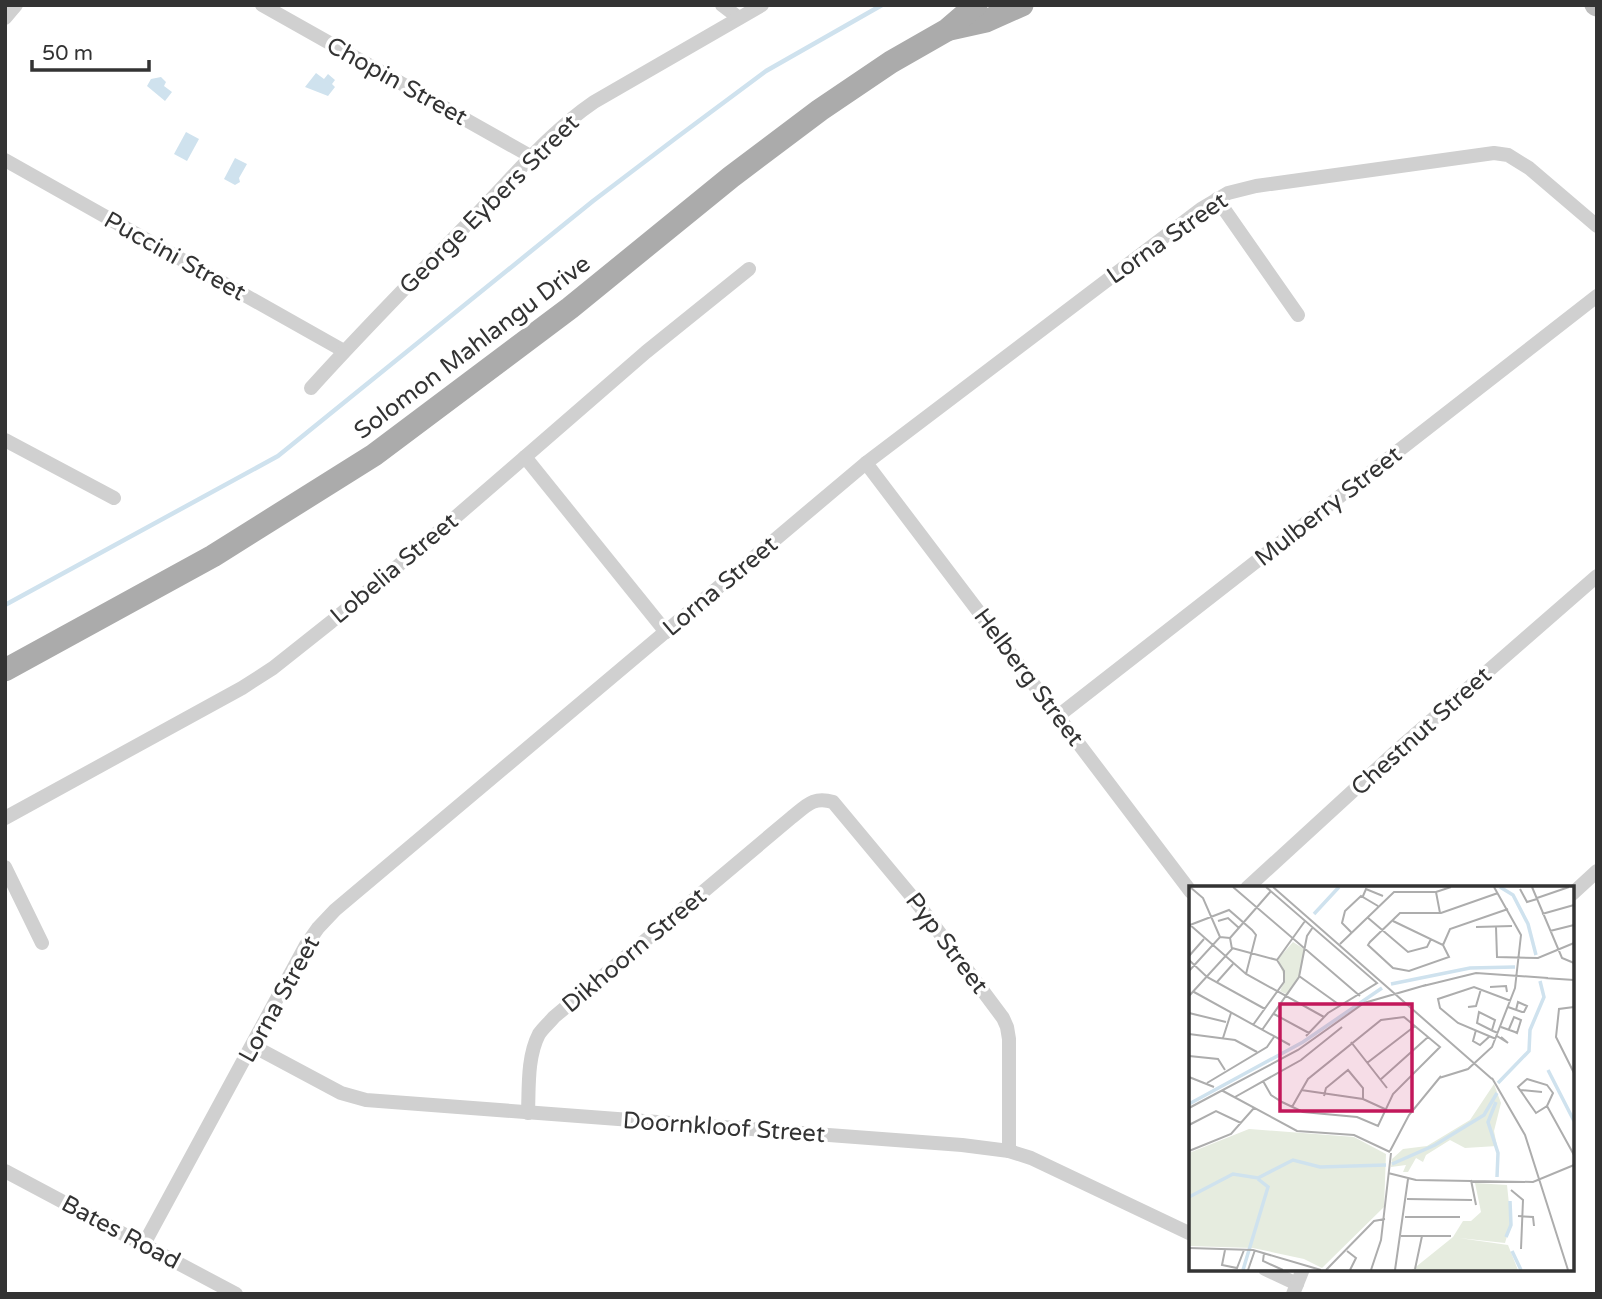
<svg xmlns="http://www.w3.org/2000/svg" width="1602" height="1299" viewBox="0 0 1602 1299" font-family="'Varela Round',sans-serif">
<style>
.water{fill:#cfe2ee}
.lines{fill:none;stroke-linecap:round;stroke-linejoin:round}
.stream{stroke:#cfe2ee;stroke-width:4.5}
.street{stroke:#d0d0d0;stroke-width:14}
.secondary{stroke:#bdbdbd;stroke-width:21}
.primary{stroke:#ababab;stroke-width:23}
.labels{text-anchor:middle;stroke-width:7;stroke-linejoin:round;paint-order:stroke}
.street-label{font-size:24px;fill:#333;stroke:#fff}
.inset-river{fill:none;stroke:#cfe2ee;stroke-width:3.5}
.inset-road{fill:none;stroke:#adadad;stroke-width:2}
.view{fill:#c2185b;fill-opacity:0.15;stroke:#c2185b;stroke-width:3.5}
.inset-edge{fill:none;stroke:#333;stroke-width:3.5}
</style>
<rect width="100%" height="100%" fill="#fff"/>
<g class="water">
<polygon points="316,73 324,79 328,74 335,80 332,84 335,87 328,96 305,87"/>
<polygon points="161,77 166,82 164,86 172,92 165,101 147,86 151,79"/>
<polygon points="186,132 199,139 187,161 174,154"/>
<polygon points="235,158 247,164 239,178 240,182 235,185 224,179"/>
</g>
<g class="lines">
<polyline class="stream" points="5,605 278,456 593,201 676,138 766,71 882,5"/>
<g class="street">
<polyline points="262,5 532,157"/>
<polyline points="722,5 739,18"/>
<polyline points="5,18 16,5"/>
<polyline points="5,160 344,351"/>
<polyline points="1217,199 1298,315"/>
<path d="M311,388C365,328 422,271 478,213C515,175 550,132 594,102L762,5"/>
<polyline points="5,440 114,498"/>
<polyline points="525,457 666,632"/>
<polyline points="866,463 1191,892"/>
<polyline points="1058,716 1597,296"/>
<polyline points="5,818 242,688 273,668 331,622 443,528 646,352 749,269"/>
<polyline points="5,867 42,943"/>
<polyline points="1247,888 1402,746 1597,576"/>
<polyline points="1572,894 1597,871"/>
<polyline points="253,1046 341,1093 366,1100 962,1145 1009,1151 1031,1158 1191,1234"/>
<path d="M528,1113C529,1088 527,1057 539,1034C543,1028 549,1023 554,1017L792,817C807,805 814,796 833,802L918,904L1003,1018L1007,1027L1009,1039V1151"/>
<polyline points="5,1171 236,1294"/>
<polyline points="144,1244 306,945 318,928 335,910 866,463 1201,209 1228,193 1256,186 1494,153 1508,155 1529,168 1597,226"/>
<polyline points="1265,1269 1297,1284"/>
<polyline points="1293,1294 1303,1269"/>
</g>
<polyline class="secondary" points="1595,5 1597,6"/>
<g class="primary">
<polyline points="950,29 986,21 1022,5"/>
<polyline points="5,670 213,556 374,455 570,308 731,177 820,110 891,62 947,30 976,5"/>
</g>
</g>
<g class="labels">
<g class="street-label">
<text transform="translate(397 81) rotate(29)" y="8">Chopin Street</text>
<text transform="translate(489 204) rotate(-45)" y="8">George Eybers Street</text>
<text transform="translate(1167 238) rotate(-35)" y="8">Lorna Street</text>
<text transform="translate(175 256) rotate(29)" y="8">Puccini Street</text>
<text transform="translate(472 347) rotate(-37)" y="8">Solomon Mahlangu Drive</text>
<text transform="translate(1328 506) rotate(-38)" y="8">Mulberry Street</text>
<text transform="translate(394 568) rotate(-40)" y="8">Lobelia Street</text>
<text transform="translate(720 586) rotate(-40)" y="8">Lorna Street</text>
<text transform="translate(1029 677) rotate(53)" y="8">Helberg Street</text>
<text transform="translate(1421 731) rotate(-42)" y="8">Chestnut Street</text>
<text transform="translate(947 943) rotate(53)" y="8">Pyp Street</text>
<text transform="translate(634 950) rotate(-40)" y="8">Dikhoorn Street</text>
<text transform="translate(279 999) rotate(-61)" y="8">Lorna Street</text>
<text transform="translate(724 1127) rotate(4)" y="8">Doornkloof Street</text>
<text transform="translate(121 1232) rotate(28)" y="8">Bates Road</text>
</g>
</g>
<g transform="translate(1189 886)">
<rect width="385" height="385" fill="#fff"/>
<path d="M104,56L115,63L111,88L99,109L91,105L96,94L89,73ZM305,198L312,217L305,245L308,260L276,262L261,254L237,269L234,276L227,272L219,286H214L217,279L202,281L203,273L214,263L238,260L281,234ZM60,243L165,251L197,268L195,321L133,382L115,373L64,362L0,360V267ZM286,297L318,299L322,337L316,357L270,352L319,359L329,384H223L264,351L274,335H282L292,326Z" fill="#e6ecdf"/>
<path class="inset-river" d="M311,1L324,9L339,38L347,69M125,28L150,1M202,98L281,82L326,81M359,184L385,235M309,197L340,165L341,144L355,111L351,95M307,216L299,236L309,267L308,291M0,218L114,156L193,102M203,278L246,259L295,229L308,207M0,311L44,288L69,292L104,274L131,281L197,279M317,351L322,339L321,315M323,365L332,384M54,384L79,301L69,293"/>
<path class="inset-road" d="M1,1L14,12L31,51M44,1L171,110M77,1L188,97L139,127L117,150M84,1L303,193M343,1L373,72L385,77M331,3L338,16L348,13M247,6L251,27M174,10L177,3L194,10M348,12L380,1M353,28L385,19M178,31L219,66L238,61L242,53M29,35L39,32L50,42M204,35L254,59L260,71L220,85L204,82L179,59L181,56L211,27H252L309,7M0,38L57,88L135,131M1,39L40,24L63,44L67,49L57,88M287,41L323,40M307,41L308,71L349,72L385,57M361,45L385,39M162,46L153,37L156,25L172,10L189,20M41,52L82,5M151,58L205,6H247L262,1M254,59L261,43L319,23M43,62L88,74M0,70L15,53M0,74L18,91L76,123M88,74L116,35M0,85L31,51L41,52M110,90L152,120M355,92L385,94M28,96L44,78M234,100L287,87L359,92M301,101L317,100L318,106M5,106L101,159M0,110L43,63L41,52M279,121L287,120L292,103M319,121L333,126H335L338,120L329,116L327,124M385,121L370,123L367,151L385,187M0,127L37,136M85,128L120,147M64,139L95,96V85L88,74M312,141L326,146L328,147L332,134L325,131L320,143M73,144L110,91L118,50L124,41M287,144L284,155L291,159L301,150M303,144L306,134L290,126L288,137L304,145L309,147M0,148L46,154L68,166M308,150L319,157L312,151M34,152L42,127M307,153L269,137L251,122L249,113L285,101L322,115M162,156L198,202M0,170L29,173L36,184M178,177L226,140M0,191L25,201M250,192L279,183L303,161L326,102L332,49L305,1M303,192L336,249L379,384M338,193L358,199L364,207L358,220L347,227L329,201ZM191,194L239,151M74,195L82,209L93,216L114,226L168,231L189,240L204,208L251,161L215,131L192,134L119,193L103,221M18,197L78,161L85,151M112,204L174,213L198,224M331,204L353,206M34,205L108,245L165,249L201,266M135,210L137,202L159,184L174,202V213M46,211L112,174L153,141M358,220L385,269M0,222L109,164L175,117L237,99M0,239L27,225L52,237M0,265L42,248L65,222M201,265L220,229L252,190M199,287L227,294L344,296L385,279M282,294L287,319M322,304L334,314L332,363M218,313L283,314M329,330L344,331L345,340M216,331H271M212,350H262M0,362L64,364L132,384M36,364L33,379L48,382L55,364M158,365L167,372L161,384M75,367L74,375L94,384M226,383L233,350M59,384L66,364M137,384L185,335L196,333M182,384L192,354L202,267M206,384L219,293"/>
<path class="view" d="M91,118H223V225H91Z"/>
<rect width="385" height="385" class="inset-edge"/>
</g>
<rect width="1602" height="1299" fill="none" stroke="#333333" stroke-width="14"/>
<path d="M32 60v10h117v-10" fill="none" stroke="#333333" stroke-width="3.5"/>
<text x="42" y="60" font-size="21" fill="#333333" stroke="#ffffff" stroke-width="5" paint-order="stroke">50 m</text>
</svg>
